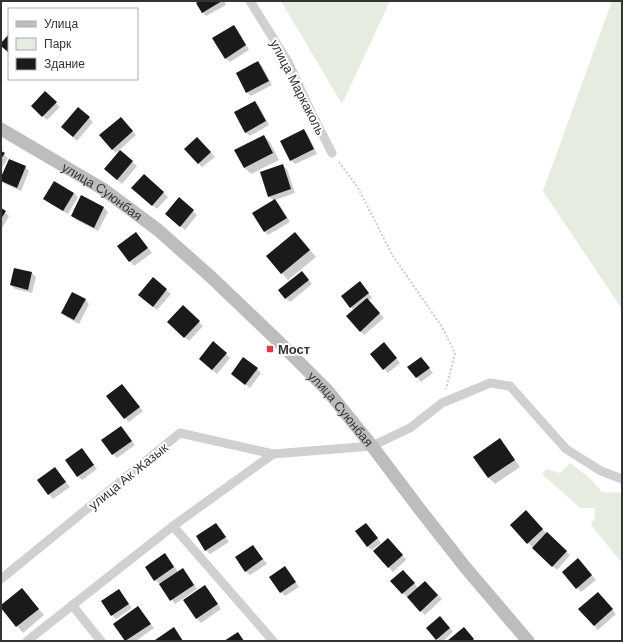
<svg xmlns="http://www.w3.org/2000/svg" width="623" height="642" viewBox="0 0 623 642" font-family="'DM Sans',sans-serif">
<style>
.green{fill:#e6ecdf}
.shadow{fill:#0003}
.building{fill:#1a1a1a}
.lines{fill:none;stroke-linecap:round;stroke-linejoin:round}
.path{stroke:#cdcdcd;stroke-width:2;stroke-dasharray:2 2;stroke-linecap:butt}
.street{stroke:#d0d0d0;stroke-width:9}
.secondary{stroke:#bdbdbd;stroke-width:13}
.poi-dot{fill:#e63946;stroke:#fff;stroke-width:1.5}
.labels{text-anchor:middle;stroke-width:4;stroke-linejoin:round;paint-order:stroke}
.street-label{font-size:13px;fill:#333;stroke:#fff}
.poi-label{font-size:13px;font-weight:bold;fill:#333;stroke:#fff;text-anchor:start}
</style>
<rect width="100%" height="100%" fill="#fff"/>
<g class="green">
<polygon points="281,1 390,1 342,104"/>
<polygon points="612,1 622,1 622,309 543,191"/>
<polygon points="570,463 590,478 602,492 622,493 622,563 591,525 595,517 595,508 580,508 542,474 546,469 560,473"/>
</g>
<g class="shadow">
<polygon points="201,1 224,1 226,5 206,16 202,12"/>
<polygon points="234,26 238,30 249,50 230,62 225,58"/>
<polygon points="258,62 262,66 272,85 251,96 247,92"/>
<polygon points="45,93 60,107 47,120 32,106"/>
<polygon points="255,102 259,106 269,125 250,136 245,132"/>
<polygon points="89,118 93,122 77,141 66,131"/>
<polygon points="125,122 136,135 116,153 112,149"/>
<polygon points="304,130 308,135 317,154 295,164 291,160"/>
<polygon points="264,136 270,142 279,160 251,174 244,167"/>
<polygon points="201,142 215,157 202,167 198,163"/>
<polygon points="120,151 137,166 122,184 109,173"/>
<polygon points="1,152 8,158 1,169"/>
<polygon points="282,165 287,169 295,193 275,200 279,204 290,222 268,235 264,231 274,201 269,197 261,172"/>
<polygon points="25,167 29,171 21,191 5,184 1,180"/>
<polygon points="144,175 168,197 157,209 137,192"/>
<polygon points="74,193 78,197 68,214 49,203 45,198"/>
<polygon points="82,197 104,208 108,212 98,231 76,220 72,215"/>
<polygon points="179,199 197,215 185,230 170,217"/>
<polygon points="1,209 9,216 1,230"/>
<polygon points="295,233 316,257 288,280 267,256"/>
<polygon points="140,238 152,253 134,266 118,247"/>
<polygon points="32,273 36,277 32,293 15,289 11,285"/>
<polygon points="306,276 312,284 290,302 279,291"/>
<polygon points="153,279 171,294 157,310 144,299"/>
<polygon points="364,287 372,298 368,301 384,318 364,335 360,331 354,311 342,296"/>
<polygon points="85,299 89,304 79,324 66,317 62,313"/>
<polygon points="183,307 203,326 189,341 169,322"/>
<polygon points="388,348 400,363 388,373 371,355"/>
<polygon points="226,354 230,358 217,374 204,363"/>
<polygon points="421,358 433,373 421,382 409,367"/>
<polygon points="257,369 261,373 250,388 232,374"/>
<polygon points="122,385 143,411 129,422 125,418"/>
<polygon points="121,427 135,445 117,458 113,454"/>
<polygon points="500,440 506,446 520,467 495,484 489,478 475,457"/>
<polygon points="82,449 97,469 82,480 78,476"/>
<polygon points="55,468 70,487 53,499 38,480"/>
<polygon points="530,515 547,534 570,555 557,570 528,543"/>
<polygon points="220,528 229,542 210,554 206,550"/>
<polygon points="370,529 381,543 372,550 367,546"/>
<polygon points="392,543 406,560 393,572 374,551"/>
<polygon points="253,546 267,564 250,575 245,571"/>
<polygon points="165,554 179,573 183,570 187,574 197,589 175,604 160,584 155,580"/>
<polygon points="582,564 596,580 581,592 577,588"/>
<polygon points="289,572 299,587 285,596 281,592"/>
<polygon points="407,575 418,588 425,582 442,599 425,615 403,593"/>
<polygon points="205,587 221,609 201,623 196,618"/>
<polygon points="22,589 44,615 23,633 1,607"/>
<polygon points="119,591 132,608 116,619 112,615"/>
<polygon points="602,598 616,614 598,630 580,609"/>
<polygon points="138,608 154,628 136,641 126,641 115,624"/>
<polygon points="444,622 453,632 443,641 439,641 427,628"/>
</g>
<g class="building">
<polygon points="199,1 222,1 202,13 196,3"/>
<polygon points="234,25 246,45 225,59 212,38"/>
<polygon points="9,34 9,53 1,46 1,43"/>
<polygon points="258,61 269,81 246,93 236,73"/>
<polygon points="45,91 57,102 42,117 31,106"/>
<polygon points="255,101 266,121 245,133 234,112"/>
<polygon points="78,107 90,117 73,137 61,127"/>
<polygon points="121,117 133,131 112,150 99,135"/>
<polygon points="304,129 314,149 290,161 280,141"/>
<polygon points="264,135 273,153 244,168 234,150"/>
<polygon points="197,137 211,152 198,164 184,149"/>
<polygon points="120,150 133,161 117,180 104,169"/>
<polygon points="1,151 5,153 1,159"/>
<polygon points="9,159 26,166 17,188 1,181 1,177"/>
<polygon points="283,164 291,189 268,197 260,172"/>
<polygon points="144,174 164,192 152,206 131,188"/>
<polygon points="54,181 74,193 63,211 43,199"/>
<polygon points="81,195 104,207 94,228 71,216"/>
<polygon points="179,197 194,210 180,227 165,214"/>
<polygon points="275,199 287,218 264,232 252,213"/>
<polygon points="1,208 6,211 1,219"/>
<polygon points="136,232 148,248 129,262 117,246"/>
<polygon points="295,232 310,250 281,274 266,256"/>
<polygon points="14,268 32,272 28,290 10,285"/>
<polygon points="302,271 309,280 285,299 278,290"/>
<polygon points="153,277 167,289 153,307 138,295"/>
<polygon points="360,281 369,293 350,308 341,296"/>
<polygon points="72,292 86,299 74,320 61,313"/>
<polygon points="367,298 380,313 360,332 346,316"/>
<polygon points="183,305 200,321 184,338 167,322"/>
<polygon points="213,341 227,353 212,370 199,359"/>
<polygon points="384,342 397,358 383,370 370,354"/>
<polygon points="243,357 258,368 245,385 231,374"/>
<polygon points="421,357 430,368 416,378 407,367"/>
<polygon points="122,384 140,407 124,419 106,396"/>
<polygon points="121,426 132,441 112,455 101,440"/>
<polygon points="500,438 515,460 488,478 473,457"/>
<polygon points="82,448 94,465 77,477 65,460"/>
<polygon points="55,467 66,482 48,495 37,480"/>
<polygon points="526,510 543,529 527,544 510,525"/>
<polygon points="216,523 226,537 205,551 196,536"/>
<polygon points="366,523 378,538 367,547 355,531"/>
<polygon points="547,532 567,551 552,567 532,548"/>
<polygon points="388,538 403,555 388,568 373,551"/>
<polygon points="253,545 263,559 245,572 235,557"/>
<polygon points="165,553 174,567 154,581 145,567"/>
<polygon points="578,558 592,575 576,589 562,572"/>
<polygon points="285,566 296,582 280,593 269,577"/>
<polygon points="183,568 194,585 170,601 159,584"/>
<polygon points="403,570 415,583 402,594 390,581"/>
<polygon points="425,581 438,595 420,612 407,597"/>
<polygon points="205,585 218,604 196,619 183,600"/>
<polygon points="22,588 39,609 16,627 1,608 1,605"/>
<polygon points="119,589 129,604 111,616 101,601"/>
<polygon points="598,592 613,609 594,626 578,609"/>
<polygon points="138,606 151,624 125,641 113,624"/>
<polygon points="440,616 450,628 436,640 426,628"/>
<polygon points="174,627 183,641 156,641 155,640"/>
<polygon points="464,627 474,639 472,641 447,641"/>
<polygon points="238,632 244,641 224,641"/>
</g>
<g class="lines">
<polyline class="path" points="339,162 358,188 393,256 442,327 455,353 446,389"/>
<g class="street">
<polyline points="250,1 288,62 311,112 332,153"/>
<polyline points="173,526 273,641"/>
<polyline points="1,579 180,433 273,454 372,446 410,428 442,403 490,383 510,386 566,449 601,471 622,479"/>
<polyline points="72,605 101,641"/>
<polyline points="27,641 173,526 273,454"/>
</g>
<path class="secondary" id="s1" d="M1,129L103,189L158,230L211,277L277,340L327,390L372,446L418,507L465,567L528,641"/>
</g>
<rect class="poi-dot" x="266" y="345" width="8" height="8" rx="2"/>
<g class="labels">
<g class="street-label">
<text transform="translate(298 87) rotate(63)" y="5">улица Маркаколь</text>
<text dy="5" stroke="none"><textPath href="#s1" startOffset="119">улица Суюнбая</textPath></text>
<text dy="5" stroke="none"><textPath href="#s1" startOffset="443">улица Суюнбая</textPath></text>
<text transform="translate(128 476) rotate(-39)" y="5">улица Ак Жазык</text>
</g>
<g class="poi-label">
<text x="278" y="354">Мост</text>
</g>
</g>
<rect width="623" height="642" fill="none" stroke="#333333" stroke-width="4"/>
<rect x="8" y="8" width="130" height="72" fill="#ffffff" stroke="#adadad"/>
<rect x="16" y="21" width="20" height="6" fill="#bdbdbd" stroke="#adadad"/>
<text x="44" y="28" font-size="12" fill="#333333">Улица</text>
<rect x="16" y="38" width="20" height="12" fill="#e6ecdf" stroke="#adadad"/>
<text x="44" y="48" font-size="12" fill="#333333">Парк</text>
<rect x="16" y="58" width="20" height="12" fill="#1a1a1a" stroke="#adadad"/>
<text x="44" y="68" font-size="12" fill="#333333">Здание</text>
</svg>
